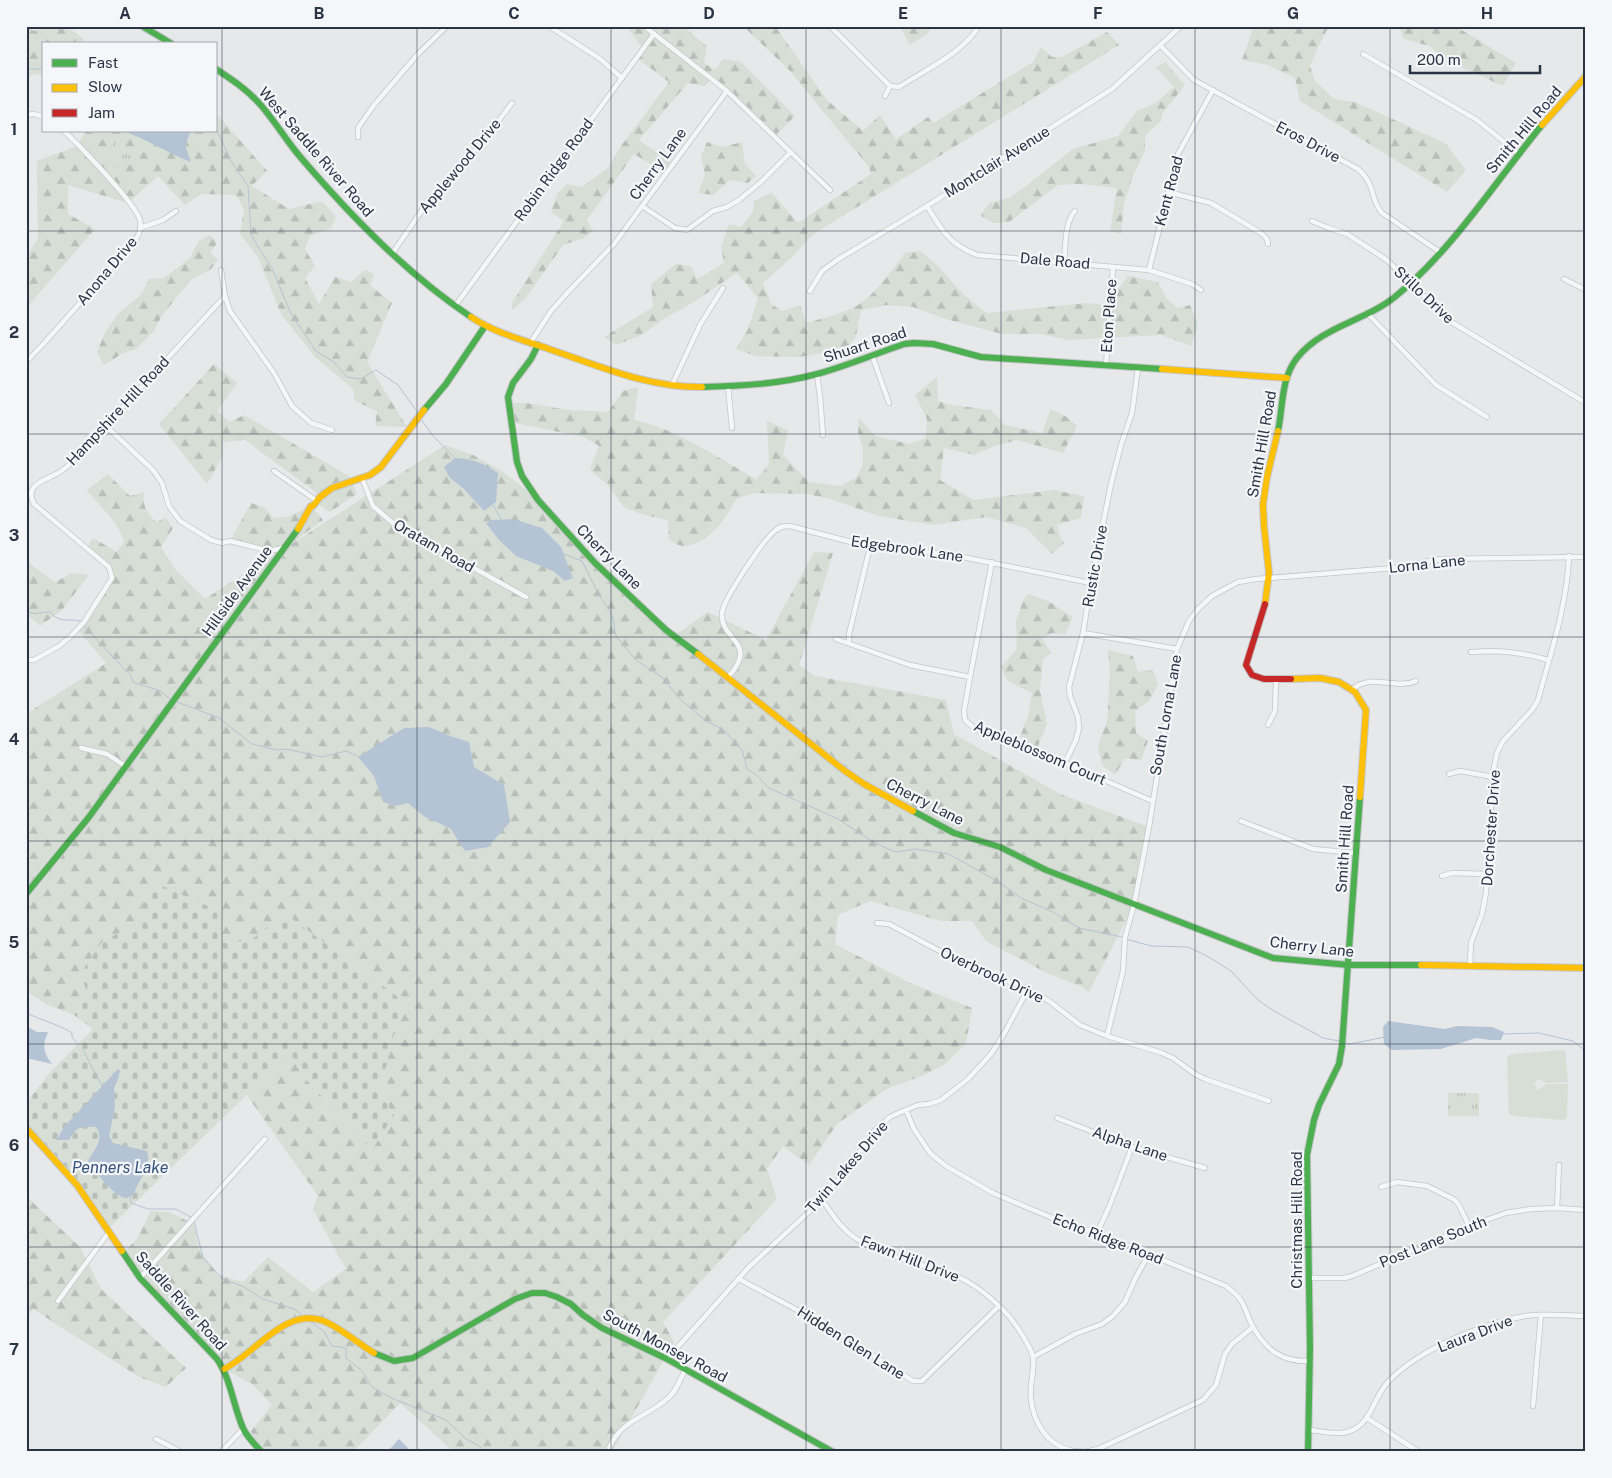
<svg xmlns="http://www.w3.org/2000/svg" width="1612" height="1478" viewBox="0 0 1612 1478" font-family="'Public Sans',sans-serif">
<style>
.grass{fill:#d6ded6}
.forest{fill:url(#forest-firs)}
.cemetery{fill:url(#cemetery-stones)}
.park{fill:url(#park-tufts)}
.water{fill:#b4c4d5}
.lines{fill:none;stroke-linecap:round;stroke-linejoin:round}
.stream{stroke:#b4c4d5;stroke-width:1}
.street-casing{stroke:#c4c6c8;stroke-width:6}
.fast-casing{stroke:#c4c6c8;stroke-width:8}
.slow-casing{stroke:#c4c6c8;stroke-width:8}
.jam-casing{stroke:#c4c6c8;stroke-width:8}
.street{stroke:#f5f6f7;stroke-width:4.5}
.fast{stroke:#4caf50;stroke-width:6}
.slow{stroke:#ffc107;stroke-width:6}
.jam{stroke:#c62828;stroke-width:6}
.grid{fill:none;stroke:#2b3445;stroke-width:1;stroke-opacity:0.55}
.labels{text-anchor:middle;stroke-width:4.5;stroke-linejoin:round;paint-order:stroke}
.street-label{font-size:15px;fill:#2b3445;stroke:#f4f6f9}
.water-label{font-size:16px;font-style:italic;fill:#34527a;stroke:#f4f6f9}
.neatline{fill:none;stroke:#2b3445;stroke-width:2}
.grid-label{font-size:16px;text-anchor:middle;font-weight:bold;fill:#2b3445}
</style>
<defs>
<pattern id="forest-firs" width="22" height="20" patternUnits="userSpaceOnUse" patternTransform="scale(1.25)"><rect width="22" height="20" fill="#d6ded6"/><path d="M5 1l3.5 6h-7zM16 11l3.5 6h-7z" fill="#b8bfb9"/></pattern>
<pattern id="cemetery-stones" width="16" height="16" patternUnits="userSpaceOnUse" patternTransform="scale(1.25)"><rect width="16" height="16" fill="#d6ded6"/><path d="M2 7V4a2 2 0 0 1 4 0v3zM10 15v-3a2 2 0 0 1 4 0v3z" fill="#b8bfb9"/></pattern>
<pattern id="park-tufts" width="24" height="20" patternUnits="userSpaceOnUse" patternTransform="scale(1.25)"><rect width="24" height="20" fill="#d6ded6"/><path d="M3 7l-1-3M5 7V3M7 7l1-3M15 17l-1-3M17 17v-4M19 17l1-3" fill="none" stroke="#b8bfb9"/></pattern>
</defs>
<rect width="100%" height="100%" fill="#e6e8ea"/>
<polygon class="grass" points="1565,1050 1568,1082 1546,1083 1538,1079 1534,1085 1538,1090 1546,1084 1568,1084 1567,1116 1564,1120 1514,1116 1509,1114 1507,1057 1511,1054"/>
<g class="forest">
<path d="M26,26L34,31C57,24 71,25 88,44H44V75L34,74L26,78Z"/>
<polygon points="626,26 683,26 707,47 704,63 715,70 723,59 741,62 795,116 775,136 710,80 705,86 688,83 639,140 673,164 666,174 634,154 587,220 593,231 584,238 563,245 525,299 512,310 512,303 564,221 551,212 557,194 567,184 582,187 609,167 621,146 669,82 637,58 644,50"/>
<path d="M743,26H775L827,100L863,131L880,115L896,139L928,117L933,123L1033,62L1041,47L1052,57H1062L1107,32L1119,45L812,235L793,256L763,283L771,304L782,311L800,305L806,323C824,318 842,314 858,305C878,292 891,271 905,253L920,251L937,265L964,295L987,313L1087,303L1107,305L1128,276L1158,282L1167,299L1178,308L1190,305L1198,325L1191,346L1161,335L1069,340L1040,334H1002L946,319L913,307L887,305L861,310L856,336L847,349L799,357L755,356L736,349L748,329L758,298L737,273L692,303L665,318L642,335L616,345L604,337L653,307L651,284L676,264L691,266L697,279L724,263L721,248L729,224L741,227L753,212L754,201L772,193L798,223L871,174L869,167L790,71Z"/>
<polygon points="900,26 932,26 927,34 910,45"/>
<polygon points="1254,26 1329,26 1318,47 1310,66 1315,81 1334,99 1355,102 1445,143 1466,170 1447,192 1300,101 1295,78 1268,65 1242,60"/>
<polygon points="1398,26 1455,26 1516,63 1503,86 1450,62 1429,46 1404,39"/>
<polygon points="1165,62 1185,85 1162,114 1161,121 1145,136 1145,151 1133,176 1124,203 1121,234 1110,231 1117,188 1081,184 1058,185 1009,222 993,223 980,215 990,203 1012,197 1073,149 1118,136 1137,111 1156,103 1174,87 1156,67"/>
<polygon points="216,113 267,171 252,186 289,209 322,201 336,217 331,228 310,236 305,249 315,266 305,278 319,304 335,277 351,282 365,270 374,274 370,285 392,303 367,362 407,427 375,426 377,411 355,401 353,389 315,357 281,314 258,257 240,234 244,210 236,195 201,194 185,205 158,176 128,203 68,185 68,214 95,229 28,306 26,304 26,256 38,239 37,161 77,146 86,131 216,131"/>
<polygon points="707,142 723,147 742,142 745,164 756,176 748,183 730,180 713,195 698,193 705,175 701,156"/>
<polygon points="210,235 217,243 210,253 218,260 211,269 191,280 163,314 153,332 136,349 123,353 104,365 97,352 105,333 118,314 141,295 149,279 164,278 189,259 199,241"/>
<polygon points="214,364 237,383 217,411 229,422 244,415 349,476 357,494 330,512 320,506 321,496 245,440 223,442 223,456 207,484 159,424"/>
<path d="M937,377L938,401L952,405L991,410L1005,425L1042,433L1051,409L1067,417L1077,426L1063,453L1017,440L995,446L974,455L944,448L940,480L973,500L1054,490L1084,496L1081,518L1057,525L1060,537L1064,543L1052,554L1026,528L986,517L933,525L879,516L830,499L808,494L755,493L737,498C727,517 708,546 683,546C679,546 673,542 669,540L668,520L641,514L624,507L607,484L590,470L599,446L584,437L515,423L508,403H527L568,410L608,412L623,391L638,387L634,420C677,429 718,458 756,479L769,465L767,421L788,430L783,455L809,482L841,486L856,478L863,465V449L858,433L859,418L875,436L909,444L926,438L927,419L915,395Z"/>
<path d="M445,445L473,455L505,473L538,500L670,633L680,632L708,612L766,640L814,552L833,553L799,665L815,676L946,700L954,734L1060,794L1149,827L1134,905L1089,992L1082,987L1047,973L986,941L972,921H941L870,901L838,915L835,944L910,983L972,1008L966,1043L944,1065L922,1076L888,1088L837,1124L809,1165L783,1146L767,1169L777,1199L663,1322L674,1342L612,1452H454L400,1403L353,1452H261L256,1447L251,1431L272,1405L252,1384L224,1369L122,1254L137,1239L151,1211L169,1212L194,1224L199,1249L218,1275L243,1282L268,1257L313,1292L346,1269L313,1209L318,1196L246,1094L286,1056H292L304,1077L372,1150L380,1092L401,1000L284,913L250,941L222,943L151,881L136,927L104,939L88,994L74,1015L46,1004L26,991V714L106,663L78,630L111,582L109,567L87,548L93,538L117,552L124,541C117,519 100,508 87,490L108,474L130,496L144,492C142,505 147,513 156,522L166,518L173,528L161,547L174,568L205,599L283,549L269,551L230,541L251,503L264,507L274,518L287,517L311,506L323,520L285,548Z"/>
<polygon points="26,561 55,582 72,573 89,575 62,610 40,626 26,614"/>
<polygon points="1028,594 1048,601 1073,617 1065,634 1052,633 1042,638 1051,653 1043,659 1040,690 1047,724 1038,746 1030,744 1020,737 1028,716 1032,693 1008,681 1001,667 1016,650 1017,638 1016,621 1023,601"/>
<polygon points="1108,650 1133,656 1138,672 1153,670 1158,685 1149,701 1135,711 1136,733 1148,741 1141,760 1125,758 1115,775 1102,765 1098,746 1107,722 1110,675"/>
<polygon points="26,1196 80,1247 101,1289 186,1368 166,1387 139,1377 33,1309 26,1318"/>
</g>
<path class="cemetery" d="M151,881L219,911L222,943L250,941L284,913L402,1000L380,1092L394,1115L372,1150L304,1077L292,1056H287L109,1228C94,1195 53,1151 26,1127V1103L51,1071L93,1029L74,1015L88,994L80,974L104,939L136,927Z"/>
<g class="park">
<polygon points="117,140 133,157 118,171 102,155"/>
<rect x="1448" y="1093" width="31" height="23"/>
</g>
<g class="water">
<path d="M123,131H191L185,145L191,162C167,153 147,139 123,131Z"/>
<path d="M455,458C473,459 484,463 498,473L496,502L484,511L464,489L450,478L444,467Z"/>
<polygon points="513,519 542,528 561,547 573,578 565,581 553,571 516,556 499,540 486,523 492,520"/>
<polygon points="429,727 450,736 469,742 474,767 504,785 510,822 488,847 465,851 450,828 425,817 408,803 395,806 383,802 374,776 358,757 404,728"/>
<polygon points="1388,1021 1445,1029 1457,1026 1492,1027 1504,1032 1501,1040 1490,1040 1476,1038 1441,1049 1392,1050 1384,1044 1383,1027"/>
<path d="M26,1026L37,1032H48C42,1047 43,1051 52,1064L26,1058Z"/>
<path d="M118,1069L120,1071L118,1079L114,1088L115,1107L109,1136L113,1143L147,1151C152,1171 138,1177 134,1195C133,1195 128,1198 126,1198C117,1199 92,1169 88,1161C94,1150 105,1139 96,1127C82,1126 75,1127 69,1140H56L65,1126Z"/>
<polygon points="399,1439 411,1451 387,1452"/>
</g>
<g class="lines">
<g class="stream">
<polyline points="26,69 44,69"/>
<polyline points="216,128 231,161 248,186 251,234 258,247 272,268 290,312 316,351 334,362 347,377 360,379 376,370 398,385 418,413"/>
<polyline points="421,419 433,436 456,459"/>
<polyline points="493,505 502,521"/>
<polyline points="564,554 582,561 598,593 612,615 616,636 635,659 663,678 679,698 705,720 725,731 742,750 747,769 755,774 769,788 838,819 870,840 886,848 896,852 915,849 949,854 997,881 1021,898 1053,912 1079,928 1122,937"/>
<path d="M26,611C36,616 40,612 50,612C61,624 66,618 80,621"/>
<polyline points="85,627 131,676 133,682 160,691 170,699"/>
<polyline points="177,702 219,718 252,744 277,750 286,749 322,757 346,751 357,756"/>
<polyline points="1126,939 1151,946 1188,947 1207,956 1231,971 1259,1001 1274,1011 1323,1038 1339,1041"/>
<path d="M26,1013C39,1019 62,1026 72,1033V1037L77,1043"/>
<polyline points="1503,1034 1539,1033 1573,1041 1586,1051"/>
<polyline points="1345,1043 1350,1044 1385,1037"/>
<polyline points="83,1050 102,1086"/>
<polyline points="130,1196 131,1203 148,1209 176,1209 192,1218"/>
<polyline points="194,1221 203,1258 223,1279 242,1286 263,1299 294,1309 301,1314"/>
<polyline points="308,1319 325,1333 332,1346 346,1348 346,1358 362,1371 372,1387 389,1397 446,1420 466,1439 479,1446 485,1452"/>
</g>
<g class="street-casing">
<g id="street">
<polyline points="549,26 599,58 622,78"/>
<polyline points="644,26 727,91 830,190"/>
<polyline points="830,26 890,86"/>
<path d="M1160,45L1194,80L1358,169C1377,186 1369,198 1382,213L1440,252"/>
<polyline points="1363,54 1477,120 1519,154"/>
<path d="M885,96L890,86L899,87C925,70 963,53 979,26"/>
<polyline points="26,115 34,114 44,117"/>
<polyline points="358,137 358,128 374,105 418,54 447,26"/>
<polyline points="1168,192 1211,203 1261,233 1267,239 1268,244"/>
<polyline points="642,206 675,228 687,230 713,211 727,207 739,200 762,181 791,152"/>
<path d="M927,206C943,232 948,243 977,255L1149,270L1192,284L1201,290"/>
<polyline points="1312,221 1326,227 1347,234 1387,260 1448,320 1586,403"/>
<polyline points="140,228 163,220 176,211"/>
<polyline points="392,254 429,200 481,144 512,103"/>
<path d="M1064,262C1066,246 1064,223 1075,211"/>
<polyline points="221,270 225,296 230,311 274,373 292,406 311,423 332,430"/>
<polyline points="1149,270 1178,154 1213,90"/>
<polyline points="1564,279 1586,290"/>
<polyline points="810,291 822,271 837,260 927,206 1112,89 1181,26"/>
<polyline points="455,306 654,34"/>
<polyline points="1368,314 1436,385 1487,417"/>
<polyline points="531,342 551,311 568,292 614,244 727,91"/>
<polyline points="872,355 889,403"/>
<path d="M26,362L47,340L134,242C139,235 142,228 140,220C136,204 78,144 64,131"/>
<polyline points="1106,366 1113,267"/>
<polyline points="817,374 820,397 823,435"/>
<polyline points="672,385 700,325 723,288"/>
<polyline points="728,386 732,428"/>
<polyline points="106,426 153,470 162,483 169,506 180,521 211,540 222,543 230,541 269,551 283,548"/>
<polyline points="274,471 317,501"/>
<polyline points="362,478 373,506 393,523 526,597"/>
<polyline points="992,562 970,677 964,711 965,720 974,728 1065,763 1152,801"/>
<polyline points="1083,633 1177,649"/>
<polyline points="836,639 910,665 970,677"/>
<polyline points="849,643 849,634 870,547"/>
<path d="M1471,652C1501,650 1520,652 1548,660"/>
<path d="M26,660H34L59,646L70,637L84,622L112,578L109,567L34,504C24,485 43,481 56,474C62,471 67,467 72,462L225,296"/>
<path d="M728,677C760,642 720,641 722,613C723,600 764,538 776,530C780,526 785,526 790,526L870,547L948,554L1091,583"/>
<path d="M1353,689C1371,673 1396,690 1416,681"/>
<polyline points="1268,725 1275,711 1276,680"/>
<polyline points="81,748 107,754 125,766"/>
<polyline points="1065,763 1076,740 1079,728 1078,717 1070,696 1069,687 1083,633 1091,583 1111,484 1121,445 1132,413 1138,368"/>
<polyline points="1449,774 1460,771 1493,777"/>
<polyline points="1241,821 1313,849 1356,853"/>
<polyline points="1442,876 1452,873 1487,874"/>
<polyline points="877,923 889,924 966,965 1028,989 1049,1001 1080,1025 1107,1036 1162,1053 1173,1058 1195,1074 1205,1079 1269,1101"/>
<path d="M1470,965L1471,943L1482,914L1486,893L1493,773L1497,753L1503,741L1532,710L1538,700C1551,652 1567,605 1569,556"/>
<polyline points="1107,1036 1123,971 1125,937 1134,905 1149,827 1177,649 1189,621 1198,609 1212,596 1238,582 1256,579 1394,568 1440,559 1586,557"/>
<path d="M906,1110L914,1129L930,1153L946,1166L993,1193L1067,1224L1097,1233L1226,1286C1231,1290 1236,1294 1240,1299C1246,1308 1248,1318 1253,1327C1267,1351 1282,1362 1310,1361"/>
<polyline points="1057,1118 1132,1147 1205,1168"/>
<polyline points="1381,1187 1397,1182 1427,1186 1455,1200 1459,1205 1469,1226"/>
<path d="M822,1200C832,1213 840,1228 854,1237C884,1258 920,1263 953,1275C975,1283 992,1298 1008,1315C1015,1323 1031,1347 1033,1357C1035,1370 1029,1386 1031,1399C1033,1421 1047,1445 1070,1450C1074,1452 1080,1451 1085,1452"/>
<polyline points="1557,1208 1559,1165"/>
<polyline points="1097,1233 1109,1207 1132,1147"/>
<polyline points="140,1278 265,1139"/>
<polyline points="1310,1278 1344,1278 1352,1276 1469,1226 1506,1213 1531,1209 1557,1208 1586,1210"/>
<polyline points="739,1279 829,1327 913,1381 922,1381 999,1306"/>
<polyline points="58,1301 109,1232"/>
<polyline points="1033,1357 1075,1334 1102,1324 1113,1316 1125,1302 1136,1277 1149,1254"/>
<polyline points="667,1359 749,1267 822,1200 846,1171 875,1130 890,1117 901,1112 918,1105 929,1104 941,1100 968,1079 991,1054 1004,1034 1028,989"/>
<polyline points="1533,1406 1541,1315"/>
<polyline points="1367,1418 1419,1452"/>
<path d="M1309,1430C1321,1431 1335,1435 1347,1432C1368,1427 1372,1405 1382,1390C1390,1377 1404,1367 1416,1359C1445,1340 1491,1322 1525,1316C1545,1313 1566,1316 1586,1316"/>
<polyline points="156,1439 181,1452"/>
<polyline points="221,1452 243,1429"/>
<path d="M610,1452L609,1448C621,1420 645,1418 667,1399C676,1392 680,1380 685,1370"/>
<polyline points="1085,1452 1098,1449 1203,1400 1216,1385 1225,1354 1232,1344 1253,1327"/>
</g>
</g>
<g class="fast-casing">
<g id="fast">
<polyline points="142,26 172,44"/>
<path d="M216,69C231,79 245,88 258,102C274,119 286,141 302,159C352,217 407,274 471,317"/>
<polyline points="538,345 531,359 513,383 508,397 517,462 522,476 538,500 595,563 666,630 698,654"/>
<path d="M702,387C740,386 780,384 817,374C846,366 875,354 904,344L914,343L933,344L981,357L1162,369"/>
<polyline points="424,410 446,384 485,326"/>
<path d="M1278,431C1283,407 1281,378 1297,358C1322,326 1366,321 1396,296C1454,248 1495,182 1542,125"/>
<polyline points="913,811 954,833 1000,847 1046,870 1273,958 1349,965 1421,965"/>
<polyline points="26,894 89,817 298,529"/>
<path d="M122,1251L140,1278L217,1359C231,1379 233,1405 243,1428C247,1437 255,1445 262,1452"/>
<polyline points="374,1353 394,1361 413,1358 515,1299 532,1293 545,1293 557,1297 571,1304 583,1315 602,1328 667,1359 833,1452"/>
<polyline points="1308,1452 1310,1348 1307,1155 1314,1120 1319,1105 1339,1064 1342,1046 1360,797"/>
</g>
</g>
<g class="slow-casing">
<g id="slow">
<polyline points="1542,125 1586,76"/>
<path d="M471,317C495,333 523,340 549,349C599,366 649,388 702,387"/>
<polyline points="1162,369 1287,378"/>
<polyline points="298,529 311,506 313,506 320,497 332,488 370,475 381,467 424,410"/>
<polyline points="1265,604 1269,573 1264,526 1263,504 1267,477 1278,431"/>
<polyline points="698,654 845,771 864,784 913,811"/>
<polyline points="1291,679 1320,678 1339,682 1355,692 1366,710 1360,797"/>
<polyline points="1421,965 1586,968"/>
<polyline points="26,1128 77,1185 122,1251"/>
<path d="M224,1369C256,1353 288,1304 326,1322C343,1330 358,1343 374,1353"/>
</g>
</g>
<g class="jam-casing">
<polyline id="jam" points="1265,604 1246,665 1252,675 1264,679 1291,679"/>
</g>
<use href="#street" class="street"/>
<use href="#fast" class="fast"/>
<use href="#slow" class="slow"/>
<use href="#jam" class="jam"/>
</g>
<path class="grid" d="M222,26V1452M417,26V1452M611,26V1452M806,26V1452M1001,26V1452M1195,26V1452M1390,26V1452M26,231H1586M26,434H1586M26,637H1586M26,841H1586M26,1044H1586M26,1247H1586"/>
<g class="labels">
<g class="street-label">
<text transform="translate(1524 130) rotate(-50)" y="5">Smith Hill Road</text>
<text transform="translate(1308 142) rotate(28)" y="5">Eros Drive</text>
<text transform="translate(316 152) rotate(49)" y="5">West Saddle River Road</text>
<text transform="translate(997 162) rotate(-32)" y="5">Montclair Avenue</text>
<text transform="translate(658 164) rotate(-54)" y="5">Cherry Lane</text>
<text transform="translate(460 166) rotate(-50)" y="5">Applewood Drive</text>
<text transform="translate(554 170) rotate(-54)" y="5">Robin Ridge Road</text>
<text transform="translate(1169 191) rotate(-75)" y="5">Kent Road</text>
<text transform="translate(1055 261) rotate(5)" y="5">Dale Road</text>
<text transform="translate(107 271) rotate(-50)" y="5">Anona Drive</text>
<text transform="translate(1424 295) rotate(43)" y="5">Stillo Drive</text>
<text transform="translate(1109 316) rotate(-86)" y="5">Eton Place</text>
<text transform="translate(865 345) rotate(-18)" y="5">Shuart Road</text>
<text transform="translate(118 411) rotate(-47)" y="5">Hampshire Hill Road</text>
<text transform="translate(1262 444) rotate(-80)" y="5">Smith Hill Road</text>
<text transform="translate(434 546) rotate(30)" y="5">Oratam Road</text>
<text transform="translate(907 549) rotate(8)" y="5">Edgebrook Lane</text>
<text transform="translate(609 557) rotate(45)" y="5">Cherry Lane</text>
<text transform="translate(1427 564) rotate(-6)" y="5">Lorna Lane</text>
<text transform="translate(1095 566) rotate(-80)" y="5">Rustic Drive</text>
<text transform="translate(237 591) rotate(-54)" y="5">Hillside Avenue</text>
<text transform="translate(1166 715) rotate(-80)" y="5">South Lorna Lane</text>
<text transform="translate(1040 753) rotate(23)" y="5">Appleblossom Court</text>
<text transform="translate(925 802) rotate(27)" y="5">Cherry Lane</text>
<text transform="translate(1491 828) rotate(-86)" y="5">Dorchester Drive</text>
<text transform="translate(1345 839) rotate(-86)" y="5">Smith Hill Road</text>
<text transform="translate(1312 947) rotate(7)" y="5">Cherry Lane</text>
<text transform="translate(992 975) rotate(25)" y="5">Overbrook Drive</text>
<text transform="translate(1130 1144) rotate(19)" y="5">Alpha Lane</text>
<text transform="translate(847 1167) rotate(-49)" y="5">Twin Lakes Drive</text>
<text transform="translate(1297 1220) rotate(-90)" y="5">Christmas Hill Road</text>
<text transform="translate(1108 1239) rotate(21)" y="5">Echo Ridge Road</text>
<text transform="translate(1433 1242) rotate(-22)" y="5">Post Lane South</text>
<text transform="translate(910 1259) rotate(21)" y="5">Fawn Hill Drive</text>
<text transform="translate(181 1301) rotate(48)" y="5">Saddle River Road</text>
<text transform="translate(1475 1334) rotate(-21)" y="5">Laura Drive</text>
<text transform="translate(851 1343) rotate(32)" y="5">Hidden Glen Lane</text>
<text transform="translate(665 1346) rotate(28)" y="5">South Monsey Road</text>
</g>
<g class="water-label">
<text x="120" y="1173">Penners Lake</text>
</g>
</g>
<rect width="1612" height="1478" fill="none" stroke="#f4f6f9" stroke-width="55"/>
<rect x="42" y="42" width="175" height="90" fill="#f4f6f9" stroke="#a4a8b1"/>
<rect x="52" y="59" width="25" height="8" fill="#4caf50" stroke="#a4a8b1"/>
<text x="88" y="68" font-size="15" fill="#2b3445">Fast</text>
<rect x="52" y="84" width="25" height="8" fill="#ffc107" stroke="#a4a8b1"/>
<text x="88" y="92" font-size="15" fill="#2b3445">Slow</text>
<rect x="52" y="109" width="25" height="8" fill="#c62828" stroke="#a4a8b1"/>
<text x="88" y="118" font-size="15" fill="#2b3445">Jam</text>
<path d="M1410 65v8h130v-8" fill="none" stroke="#2b3445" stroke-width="2.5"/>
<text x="1417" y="65" font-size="15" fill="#2b3445" stroke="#f4f6f9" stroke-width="4" paint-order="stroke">200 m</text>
<rect x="28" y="28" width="1556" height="1422" class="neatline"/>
<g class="grid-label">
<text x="125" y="19">A</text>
<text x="319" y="19">B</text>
<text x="514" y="19">C</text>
<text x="709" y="19">D</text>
<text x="903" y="19">E</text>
<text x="1098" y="19">F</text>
<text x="1293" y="19">G</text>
<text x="1487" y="19">H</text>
<text x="14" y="135">1</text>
<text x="14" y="338">2</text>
<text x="14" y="541">3</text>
<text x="14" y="745">4</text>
<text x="14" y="948">5</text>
<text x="14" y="1151">6</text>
<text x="14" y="1355">7</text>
</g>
</svg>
